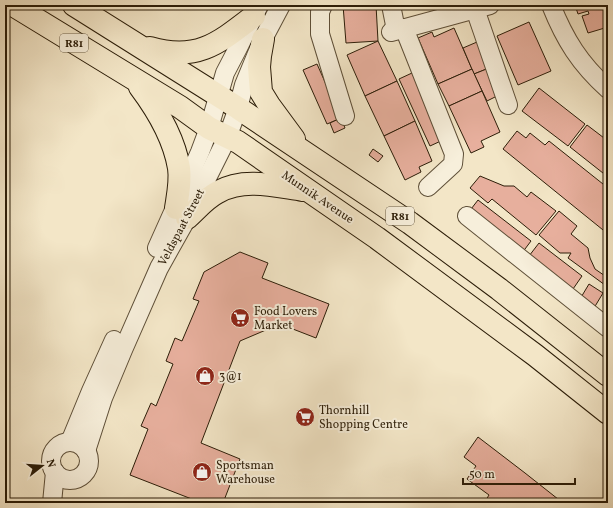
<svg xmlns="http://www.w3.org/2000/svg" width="613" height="508" viewBox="0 0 613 508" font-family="Vollkorn,serif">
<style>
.building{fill:#e7af9d;stroke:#2c1d08}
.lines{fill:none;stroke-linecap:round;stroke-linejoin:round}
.minor-casing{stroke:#5e4f38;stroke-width:20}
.major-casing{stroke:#2c1d08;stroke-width:24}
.minor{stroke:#f7efdb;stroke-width:18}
.major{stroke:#f3e6c7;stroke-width:22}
.labels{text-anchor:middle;stroke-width:4;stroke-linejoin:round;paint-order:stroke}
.shield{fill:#f7efdb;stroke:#695c47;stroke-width:1}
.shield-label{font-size:11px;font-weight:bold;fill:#2c1d08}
.street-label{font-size:12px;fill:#2c1d08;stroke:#f7efdb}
.poi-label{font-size:12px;fill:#2c1d08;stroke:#f7efdb;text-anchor:start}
</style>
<rect width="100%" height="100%" fill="#f3e6c7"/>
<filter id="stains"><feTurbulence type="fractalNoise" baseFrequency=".005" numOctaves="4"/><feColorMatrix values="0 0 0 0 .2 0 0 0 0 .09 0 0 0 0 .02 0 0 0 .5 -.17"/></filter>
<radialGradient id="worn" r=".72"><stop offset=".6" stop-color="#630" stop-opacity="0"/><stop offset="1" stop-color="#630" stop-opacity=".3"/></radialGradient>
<g class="building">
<polygon points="343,5 376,5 378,41 346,43"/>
<polygon points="575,5 608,5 608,27 588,33 582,16 589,14 588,11 578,14"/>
<polygon points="529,22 551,71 518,85 497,36"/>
<polygon points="454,28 472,69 438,84 418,38 432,32 434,37"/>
<polygon points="378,41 397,81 365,96 347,55"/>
<polygon points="477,42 489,68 474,74 463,48"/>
<polygon points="317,64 341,118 327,124 303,70"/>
<polygon points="489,68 501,94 487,101 474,74"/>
<polygon points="472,69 482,91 449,106 438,84"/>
<polygon points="412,73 443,140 430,146 399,79"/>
<polygon points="397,81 415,121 384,136 365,96"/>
<polygon points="539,88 585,124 568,146 522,111"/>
<polygon points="482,91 500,132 481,141 484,147 471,153 449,106"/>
<polygon points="341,118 345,128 334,133 330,123"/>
<polygon points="415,121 432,161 419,167 421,172 405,180 384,136"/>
<polygon points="587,125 608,141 608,177 570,147"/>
<polygon points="517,131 526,138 530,133 545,145 549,141 608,188 608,234 503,149"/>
<polygon points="373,149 383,156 378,162 369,155"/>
<polygon points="480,176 504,186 514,186 527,197 531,192 556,211 536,235 492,199 488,203 470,188"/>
<polygon points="478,200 531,241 522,253 468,213"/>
<polygon points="559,211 577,226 571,234 588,248 590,258 595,269 608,278 608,281 605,285 568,258 571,253 560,253 539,235"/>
<polygon points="539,243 582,276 573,289 529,256"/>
<polygon points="240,252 268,263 262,278 329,304 316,338 280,324 240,341 201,443 240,459 223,503 202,503 130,475 148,429 141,426 151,403 156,406 173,364 166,361 175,338 182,341 199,301 193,299 204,272"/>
<polygon points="589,284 603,293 594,308 580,299"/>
<polygon points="478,437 525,473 563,503 484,503 489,495 467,479 476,466 464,457"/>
</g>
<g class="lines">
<g class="minor-casing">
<g id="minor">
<polyline points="323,5 320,12 320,34 345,116"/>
<polyline points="391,5 396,30"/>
<path d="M551,5C565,40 580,64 608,89"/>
<polyline points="475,9 508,105"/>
<polyline points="404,28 454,154 453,164 428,187"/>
<polyline points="391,32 490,5"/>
<polyline points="467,216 608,328"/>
<polyline points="157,248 200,152 209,128 225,73 238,48 259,5"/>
<polyline points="70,442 91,391 114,340"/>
<circle cx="70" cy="461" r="19"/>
<polyline points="86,451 103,398 123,350 159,268 187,218 227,138 238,108 244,85 263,39 281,5"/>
<polyline points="52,503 55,472"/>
</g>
</g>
<g class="major-casing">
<g id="major">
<polyline points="13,5 180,107 209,128 238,142 377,238 535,355 608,413"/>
<polyline points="74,5 238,108 410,223 499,289 608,375"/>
<polyline points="263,39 260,56 259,67 261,92 269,105 294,139"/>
<path d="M150,48C197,62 219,43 254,16"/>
<path d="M140,87C158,111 174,138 179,168C181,181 178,195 176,208"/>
<path d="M187,218C197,209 206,198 218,192C244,177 275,186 303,190"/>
</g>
</g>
<use href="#minor" class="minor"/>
<use href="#major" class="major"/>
</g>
<defs>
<g id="supermarket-disc" transform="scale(1)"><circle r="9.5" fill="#8f2418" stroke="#f7efdb"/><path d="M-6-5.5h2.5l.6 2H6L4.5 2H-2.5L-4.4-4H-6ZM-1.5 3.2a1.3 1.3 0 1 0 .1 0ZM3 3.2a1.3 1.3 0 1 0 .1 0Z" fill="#fff"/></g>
<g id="shop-disc" transform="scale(1)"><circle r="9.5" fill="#8f2418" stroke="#f7efdb"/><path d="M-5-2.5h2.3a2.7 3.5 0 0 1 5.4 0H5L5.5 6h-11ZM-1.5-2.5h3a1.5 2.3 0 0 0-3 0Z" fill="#fff"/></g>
</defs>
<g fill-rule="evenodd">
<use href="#supermarket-disc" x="240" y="318"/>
<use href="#shop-disc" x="205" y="376"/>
<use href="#supermarket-disc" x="305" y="417"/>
<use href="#shop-disc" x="202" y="472"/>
</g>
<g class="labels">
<g class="shield">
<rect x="60" y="34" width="28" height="18" rx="3"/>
<rect x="386" y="207" width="28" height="18" rx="3"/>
</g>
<g class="shield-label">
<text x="74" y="47">R81</text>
<text x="400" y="220">R81</text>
</g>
<g class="street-label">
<text transform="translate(318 197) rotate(34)" y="4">Munnik Avenue</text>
<text transform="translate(181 227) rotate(-62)" y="4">Veldspaat Street</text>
</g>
<g class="poi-label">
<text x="254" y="315">Food Lovers<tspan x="254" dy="14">Market</tspan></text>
<text x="219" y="380">3@1</text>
<text x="319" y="414">Thornhill<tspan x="319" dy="14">Shopping Centre</tspan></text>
<text x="216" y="469">Sportsman<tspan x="216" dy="14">Warehouse</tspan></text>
</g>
</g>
<rect width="613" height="508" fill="none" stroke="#f3e6c7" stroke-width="20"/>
<rect x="6" y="6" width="601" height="496" fill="none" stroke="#2c1d08" stroke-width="2"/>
<rect x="10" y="10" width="593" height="488" fill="none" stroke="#2c1d08"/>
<g transform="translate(42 466) rotate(73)" stroke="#f7efdb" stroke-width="3" paint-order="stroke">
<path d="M0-3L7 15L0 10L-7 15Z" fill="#2c1d08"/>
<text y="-6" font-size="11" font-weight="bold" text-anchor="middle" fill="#2c1d08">N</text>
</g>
<path d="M463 478v6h112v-6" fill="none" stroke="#2c1d08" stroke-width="2"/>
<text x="469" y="478" font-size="12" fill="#2c1d08" stroke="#f7efdb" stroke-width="3" paint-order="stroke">50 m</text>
<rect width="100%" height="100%" filter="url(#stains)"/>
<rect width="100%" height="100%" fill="url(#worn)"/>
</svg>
